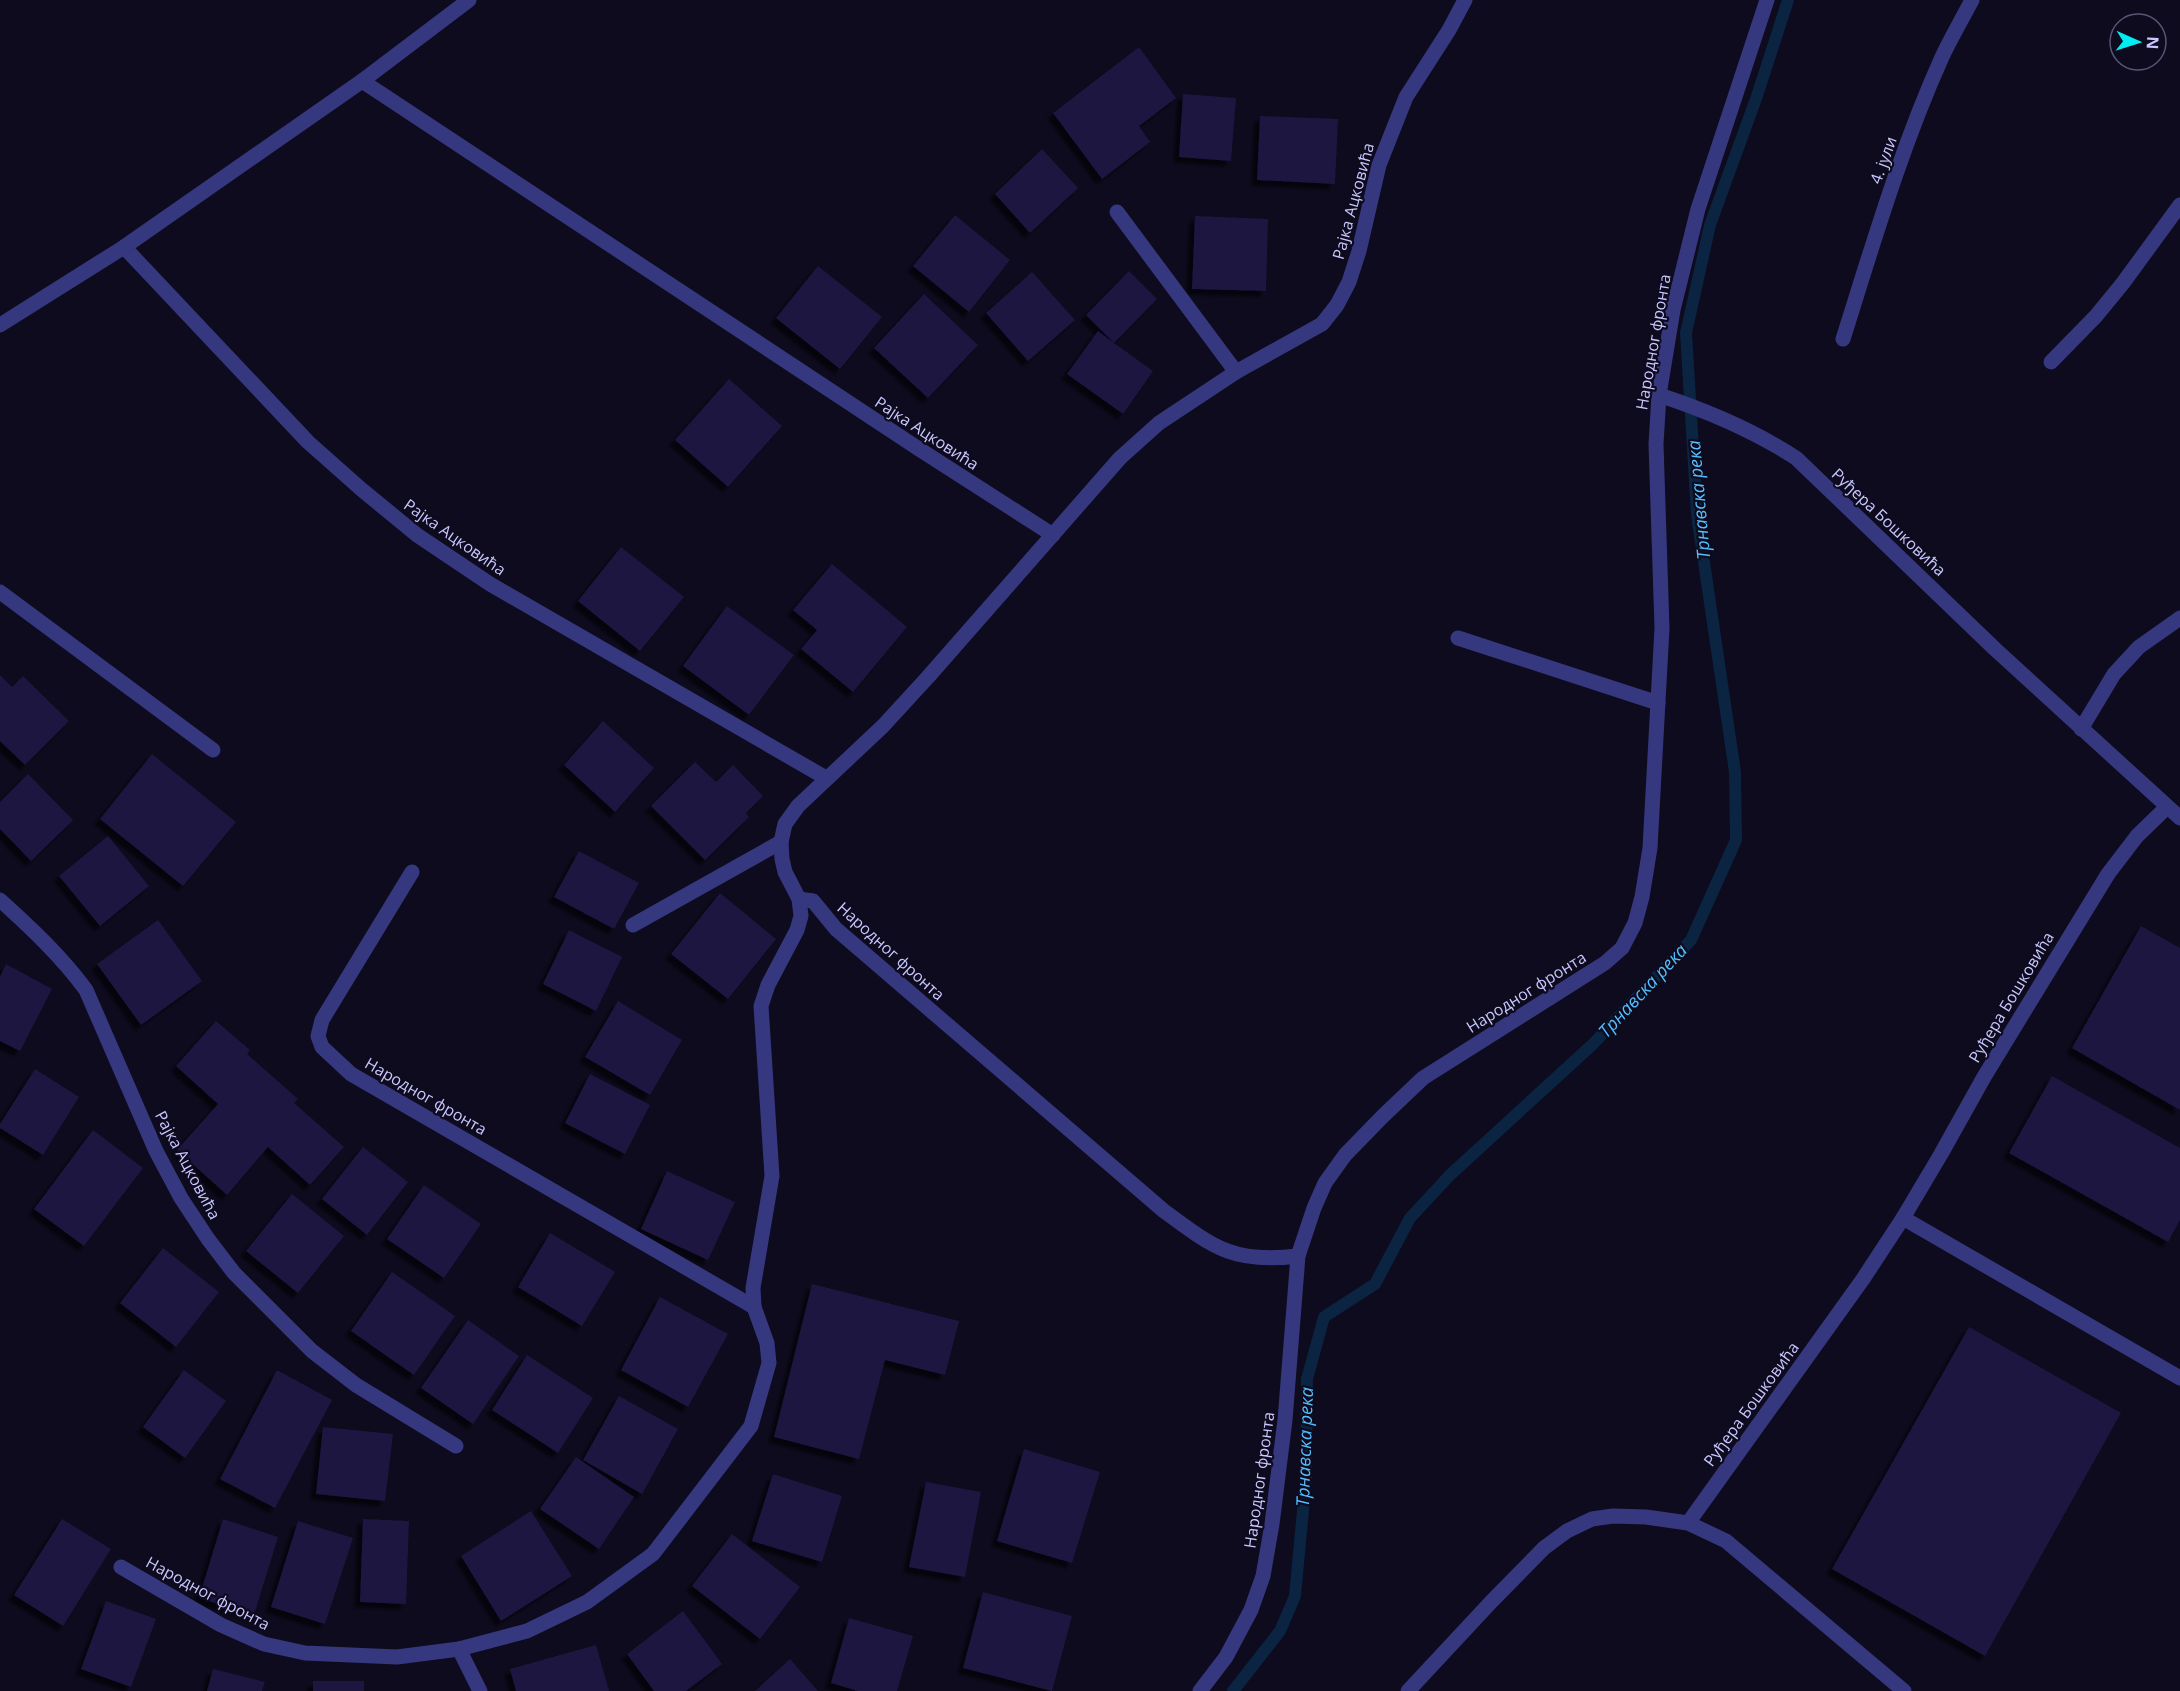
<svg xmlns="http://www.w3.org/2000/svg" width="2180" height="1691" viewBox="0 0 2180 1691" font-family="'Open Sans',sans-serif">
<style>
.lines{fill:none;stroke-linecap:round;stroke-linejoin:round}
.stream{stroke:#0a2442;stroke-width:12}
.building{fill:#1c173f;filter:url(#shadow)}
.minor{stroke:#35387e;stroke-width:15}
.labels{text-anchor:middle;stroke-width:4.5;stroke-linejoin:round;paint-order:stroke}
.street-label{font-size:16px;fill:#c9c7ff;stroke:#0d0b1d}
.water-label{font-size:18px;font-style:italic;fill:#55beff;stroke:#0d0b1d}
</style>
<defs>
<filter id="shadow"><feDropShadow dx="-5.5" dy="5.5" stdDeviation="1.5" flood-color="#0009"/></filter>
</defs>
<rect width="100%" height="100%" fill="#0d0b1d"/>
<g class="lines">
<polyline class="stream" points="1233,1691 1280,1631 1295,1596 1306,1478 1307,1379 1324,1317 1375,1284 1410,1218 1450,1175 1593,1044 1691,940 1736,840 1735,772 1697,515 1686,333 1710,225 1757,96 1788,0"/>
</g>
<g class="building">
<polygon points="1139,47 1176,98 1139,126 1150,142 1102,179 1053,113"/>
<polygon points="1183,94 1236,98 1231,161 1179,157"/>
<polygon points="1260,116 1338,119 1335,184 1257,180"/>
<polygon points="1042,149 1078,188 1030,233 995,194"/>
<polygon points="955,215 1010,260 969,312 913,266"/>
<polygon points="1195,216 1268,219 1266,291 1192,289"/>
<polygon points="818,266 882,317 840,369 776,318"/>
<polygon points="1129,271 1157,299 1114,343 1153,371 1123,414 1067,374 1098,331 1114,343 1086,315"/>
<polygon points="1032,272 1075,320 1028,361 986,313"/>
<polygon points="924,294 978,345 928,398 874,348"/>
<polygon points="729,379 782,426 728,487 675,440"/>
<polygon points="621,547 684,597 640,651 578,601"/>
<polygon points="832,564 907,627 853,692 801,649 817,630 793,610"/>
<polygon points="727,606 794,655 749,715 683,666"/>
<polygon points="0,675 12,687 23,676 69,721 25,765 0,741"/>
<polygon points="603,721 654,768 615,812 564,765"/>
<polygon points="152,754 236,822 183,886 100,819"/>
<polygon points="695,762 716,782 733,765 763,796 746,813 749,817 705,860 651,806"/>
<polygon points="28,774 73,820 31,861 0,829 0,802"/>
<polygon points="108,836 149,886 100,926 59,876"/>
<polygon points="579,851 639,883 614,929 554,897"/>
<polygon points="720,893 776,939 728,999 671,954"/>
<polygon points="158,920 202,981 141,1025 97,964"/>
<polygon points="2141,926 2180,948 2180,1110 2072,1048"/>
<polygon points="569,930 622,957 596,1011 543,984"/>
<polygon points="6,964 52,989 20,1051 0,1041 0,977"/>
<polygon points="618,1001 682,1040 650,1095 585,1057"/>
<polygon points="216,1021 250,1050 247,1054 298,1099 294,1103 344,1147 310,1185 268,1147 227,1195 177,1150 218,1104 176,1066"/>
<polygon points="35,1069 79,1097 43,1155 0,1128 0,1124"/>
<polygon points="590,1074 650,1105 625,1154 565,1123"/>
<polygon points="2052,1076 2180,1148 2180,1220 2168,1242 2009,1153"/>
<polygon points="93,1130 143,1168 84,1246 34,1209"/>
<polygon points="363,1147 408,1182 367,1235 322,1199"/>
<polygon points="667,1171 735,1202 708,1260 641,1229"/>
<polygon points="424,1185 481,1224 444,1278 387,1239"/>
<polygon points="292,1194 344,1236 298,1293 246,1251"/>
<polygon points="550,1233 615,1272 582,1326 518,1287"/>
<polygon points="163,1248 219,1292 176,1347 120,1303"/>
<polygon points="392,1272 455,1316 414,1375 351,1331"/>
<polygon points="812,1284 959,1321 945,1375 885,1360 859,1459 774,1437"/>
<polygon points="660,1297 728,1334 688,1407 621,1370"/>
<polygon points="468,1320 519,1356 473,1424 421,1388"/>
<polygon points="1969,1327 2121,1413 1985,1656 1832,1569"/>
<polygon points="527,1355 593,1398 558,1453 492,1410"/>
<polygon points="184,1370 226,1401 185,1458 143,1427"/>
<polygon points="277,1370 332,1400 275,1508 220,1479"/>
<polygon points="619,1396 678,1429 642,1494 583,1460"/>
<polygon points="323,1427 393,1434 385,1501 316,1494"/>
<polygon points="1024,1449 1100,1472 1072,1563 997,1541"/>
<polygon points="576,1457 634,1497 599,1549 540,1509"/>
<polygon points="773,1474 842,1496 822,1562 752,1541"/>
<polygon points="926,1482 981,1492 965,1577 909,1567"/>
<polygon points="531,1511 572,1576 501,1621 461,1556"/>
<polygon points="62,1519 111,1549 63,1626 14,1595"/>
<polygon points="223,1519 278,1537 254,1615 199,1598"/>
<polygon points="363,1519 409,1521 406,1604 360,1602"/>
<polygon points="298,1521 353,1538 325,1624 271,1607"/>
<polygon points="732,1534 800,1587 760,1639 692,1586"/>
<polygon points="983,1592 1072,1616 1052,1691 963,1668"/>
<polygon points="106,1601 156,1619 131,1687 81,1669"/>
<polygon points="683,1611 722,1664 686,1691 654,1691 627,1654"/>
<polygon points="849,1618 913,1636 897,1691 858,1691 831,1683"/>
<polygon points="596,1645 609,1691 516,1691 510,1669"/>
<polygon points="790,1659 818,1691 755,1691"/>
<polygon points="213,1669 265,1682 262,1691 207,1691"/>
<rect x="313" y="1681" width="51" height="10"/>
</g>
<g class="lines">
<g class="minor">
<polyline points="362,81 919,449 1053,535"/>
<polyline points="1117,212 1236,372"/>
<polyline points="124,247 308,442 361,489 417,535 490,584 826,778"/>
<polyline points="0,325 124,247 362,81 469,0"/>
<path d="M1843,339C1873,244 1901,148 1942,57C1951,38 1962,19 1972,0"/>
<polyline points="2051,362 2096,316 2123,283 2180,205"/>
<path d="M1659,395C1705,410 1756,432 1796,458L1996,650L2180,818"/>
<polyline points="0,592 213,750"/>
<polyline points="1458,638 1658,703"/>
<polyline points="2081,729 2114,674 2139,647 2180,618"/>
<polyline points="412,872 322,1020 318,1036 322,1047 351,1074 754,1307"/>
<path d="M799,899L813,901L836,929L1164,1211C1214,1248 1234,1264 1298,1256"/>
<path d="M0,900C31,928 61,956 86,990L156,1151L181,1198L208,1239L234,1273L312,1351L356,1385L456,1446"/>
<polyline points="633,925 781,842"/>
<polyline points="1903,1218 2180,1378"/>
<polyline points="1688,1523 1863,1279 1903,1218 1941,1154 1984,1077 2108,874 2137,836 2167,807"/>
<polyline points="121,1567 221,1625 264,1644 305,1653 397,1657 459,1649 527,1631 587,1602 653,1554 751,1426 769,1363 767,1343 754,1307 753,1288 772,1176 761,1006 768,985 797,930 801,916 799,899 785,872 782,859 781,842 785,824 798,806 883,726 928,677 1120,458 1159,423 1236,372 1322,324 1337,305 1349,282 1359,251 1379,165 1406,97 1449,30 1465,0"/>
<polyline points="459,1649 480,1691"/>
<polyline points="1200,1691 1226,1657 1251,1610 1263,1576 1272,1524 1285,1420 1298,1256 1314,1208 1325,1183 1345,1155 1383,1116 1423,1078 1605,963 1622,948 1635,923 1642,897 1650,848 1662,628 1656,444 1659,395 1673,310 1698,209 1767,0"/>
<polyline points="1408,1691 1491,1602 1544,1548 1567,1531 1592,1519 1613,1516 1646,1517 1688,1523 1726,1541 1904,1691"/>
</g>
</g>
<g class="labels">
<g class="street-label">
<text transform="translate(1883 160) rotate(-70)" y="6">4. јули</text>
<text transform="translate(1353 201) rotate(-75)" y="6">Рајка Ацковића</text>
<text transform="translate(1653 342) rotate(-80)" y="6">Народног фронта</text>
<text transform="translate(927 433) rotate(33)" y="6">Рајка Ацковића</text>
<text transform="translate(1889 522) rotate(43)" y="6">Руђера Бошковића</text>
<text transform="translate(455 537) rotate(35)" y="6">Рајка Ацковића</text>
<text transform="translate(891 951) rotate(42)" y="6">Народног фронта</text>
<text transform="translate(1526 992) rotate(-32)" y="6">Народног фронта</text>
<text transform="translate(2011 997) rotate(-59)" y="6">Руђера Бошковића</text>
<text transform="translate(426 1096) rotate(30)" y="6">Народног фронта</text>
<text transform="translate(188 1165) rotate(62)" y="6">Рајка Ацковића</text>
<text transform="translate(1751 1404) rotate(-54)" y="6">Руђера Бошковића</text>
<text transform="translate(1259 1480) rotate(-82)" y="6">Народног фронта</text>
<text transform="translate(208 1593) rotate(28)" y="6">Народног фронта</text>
</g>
<g class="water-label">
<text transform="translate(1699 500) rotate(-95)" y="6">Трнавска река</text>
<text transform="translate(1643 991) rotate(-47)" y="6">Трнавска река</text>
<text transform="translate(1305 1447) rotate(-88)" y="6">Трнавска река</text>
</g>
</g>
<g transform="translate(2138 42) rotate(93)"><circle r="28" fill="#0d0b1d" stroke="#585677" stroke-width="1.5"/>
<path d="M0-4.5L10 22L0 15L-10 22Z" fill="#00eef2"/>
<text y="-9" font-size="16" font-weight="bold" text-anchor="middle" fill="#c9c7ff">N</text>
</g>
</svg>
